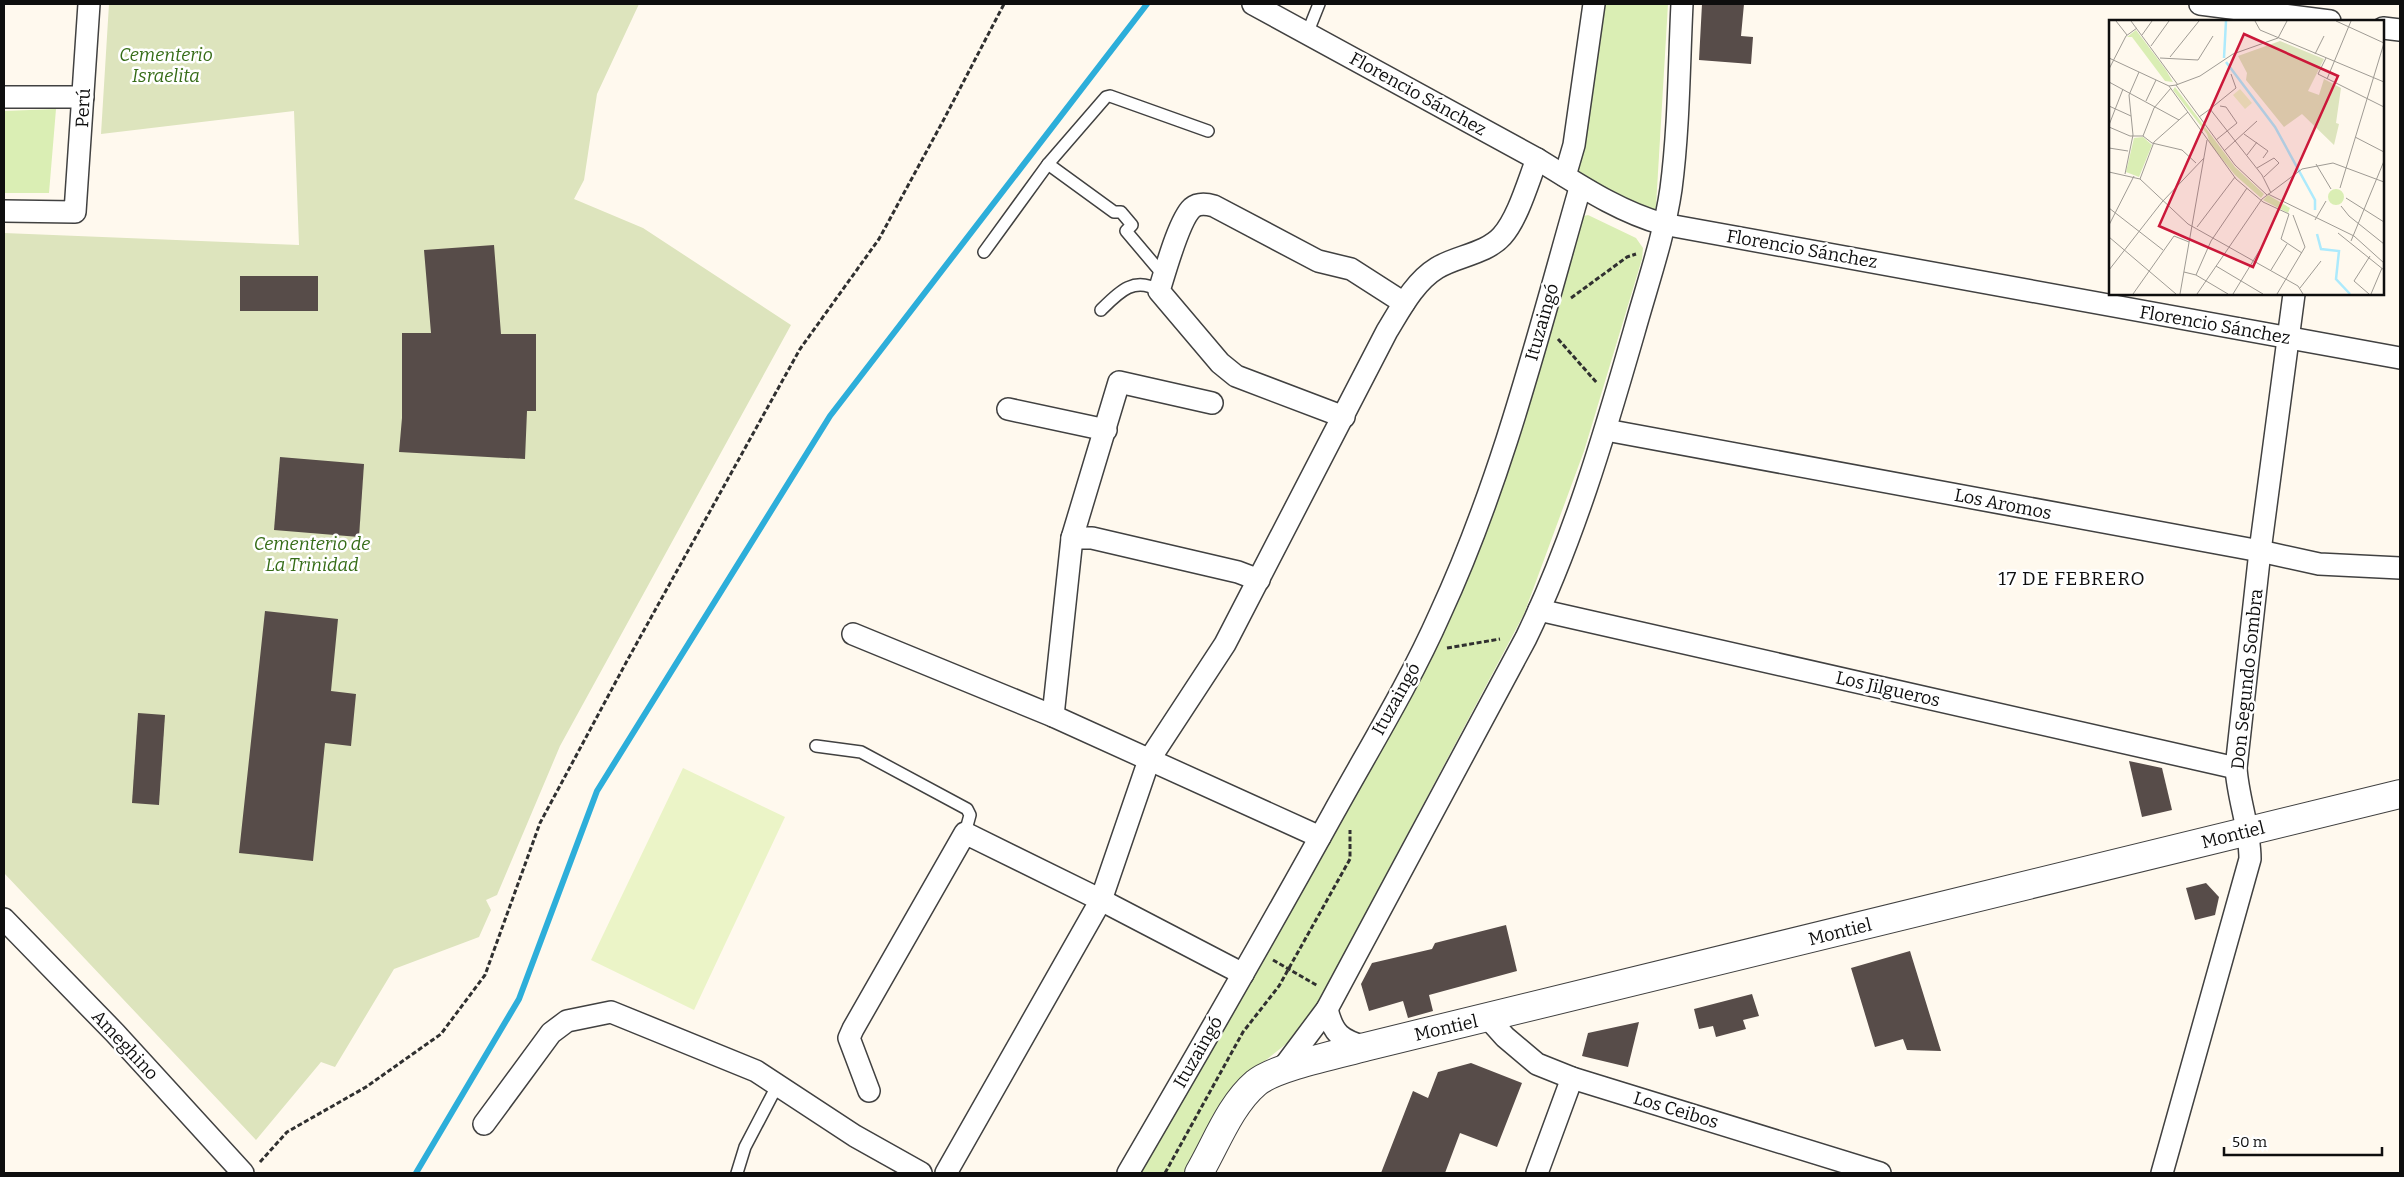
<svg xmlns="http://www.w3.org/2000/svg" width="2404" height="1177" viewBox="0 0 2404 1177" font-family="Bitter,serif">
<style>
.green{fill:#daeeb4}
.cemetery{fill:#dde4bd}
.pitch{fill:#ebf4c7}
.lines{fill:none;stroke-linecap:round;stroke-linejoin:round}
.stream{stroke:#2daeda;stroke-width:6}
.building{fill:#574c49}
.service-casing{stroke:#414141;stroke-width:14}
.minor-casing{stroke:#414141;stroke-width:24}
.tertiary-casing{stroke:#414141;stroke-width:30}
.path{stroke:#303030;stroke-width:3;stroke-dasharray:5 2.5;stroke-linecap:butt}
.service{stroke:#fff;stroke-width:11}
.minor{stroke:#fff;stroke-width:21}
.tertiary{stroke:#fff;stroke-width:28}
.labels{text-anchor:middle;stroke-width:5;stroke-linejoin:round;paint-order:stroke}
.park-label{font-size:18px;font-style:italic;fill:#356c17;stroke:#fff}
.street-label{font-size:18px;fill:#0e0e0e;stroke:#fff}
.neighbourhood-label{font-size:19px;letter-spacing:1px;fill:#0e0e0e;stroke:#fff}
.inset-river{fill:none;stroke:#adeafc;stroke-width:2.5}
.inset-road{fill:none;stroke:#9f9b94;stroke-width:1}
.view{fill:#cb183a;fill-opacity:0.15;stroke:#cb183a;stroke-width:2.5}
.inset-edge{fill:none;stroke:#0e0e0e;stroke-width:2.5}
</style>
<rect width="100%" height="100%" fill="#fff9ee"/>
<g class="green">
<polygon points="1601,4 1668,4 1656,206 1655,210 1646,214 1578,172"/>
<polygon points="56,109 49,193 4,193 4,111"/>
<polygon points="1588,215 1636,238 1643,248 1642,259 1584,451 1524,614 1318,1003 1295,1037 1261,1064 1185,1173 1137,1173 1389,730 1580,220 1584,216"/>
</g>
<polygon class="cemetery" points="109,4 639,4 597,94 584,180 574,199 643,228 791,325 560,746 497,895 486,900 491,910 479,937 394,969 335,1067 321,1062 256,1140 4,873 4,233 299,245 294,111 101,134"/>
<polygon class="pitch" points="683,768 785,817 694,1010 591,960"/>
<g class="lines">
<polyline class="stream" points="416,1173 519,999 597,791 830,416 1147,4"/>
</g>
<g class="building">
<polygon points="1702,4 1744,4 1741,36 1753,37 1751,64 1699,60"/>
<polygon points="494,245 501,334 536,334 536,411 527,411 525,459 399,452 402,418 402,333 431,333 424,250"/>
<rect x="240" y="276" width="78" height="35"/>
<polygon points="280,457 364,464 359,537 274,530"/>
<polygon points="265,611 338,619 331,691 356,694 351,746 325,743 313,861 239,853"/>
<polygon points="138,713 165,715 159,805 132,803"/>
<polygon points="2129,761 2162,768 2172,810 2142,817"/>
<polygon points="2206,883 2219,897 2215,915 2195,920 2186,888"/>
<polygon points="1506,925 1517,971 1429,995 1433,1011 1408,1018 1403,1001 1369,1011 1361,984 1372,963 1432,949 1435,943"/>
<polygon points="1910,951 1941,1051 1907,1050 1903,1039 1875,1047 1851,968"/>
<polygon points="1752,994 1759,1016 1743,1020 1746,1029 1716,1037 1713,1026 1699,1029 1694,1009"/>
<polygon points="1639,1022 1628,1067 1582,1056 1588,1033"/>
<polygon points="1471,1063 1522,1083 1497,1147 1460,1133 1445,1173 1381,1173 1413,1091 1428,1098 1438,1072"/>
</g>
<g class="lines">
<g class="service-casing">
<g id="service">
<polyline points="1307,34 1319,4"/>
<polyline points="1048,164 1114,212 1121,212 1132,225 1126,231 1164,276"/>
<polyline points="984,252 1048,164 1106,97 1110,96 1208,131"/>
<path d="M1101,310C1118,293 1134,275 1159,291"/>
<polyline points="816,746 861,752 967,809 970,815 965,833"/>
<polyline points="737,1173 745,1147 778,1084"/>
</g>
</g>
<g class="minor-casing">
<g id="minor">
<path d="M1253,4L1537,159C1578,184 1617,211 1663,224L2400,358"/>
<polyline points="2200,4 2330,21"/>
<polyline points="2383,28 2400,30"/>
<polyline points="4,97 83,97"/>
<polyline points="1565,176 1574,145 1594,4"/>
<polyline points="4,211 75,212 89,4"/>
<polyline points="1008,409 1106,430"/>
<path d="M1344,417L1236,376L1220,363L1159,291C1165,272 1179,220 1192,208C1198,203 1207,204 1214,206L1318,261L1351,269L1404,303"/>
<polyline points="1606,430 2260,551 2319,564 2400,568"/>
<polyline points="1072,538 1092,538 1238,572 1259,580"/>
<polyline points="1539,610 2236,768"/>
<polyline points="853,634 1053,716 1320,837"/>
<polyline points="1053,716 1072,538 1119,382 1212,403"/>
<polyline points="4,919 115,1033 243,1173"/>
<path d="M1327,1009C1333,1034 1341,1040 1365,1047"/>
<polyline points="1488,1018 1505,1037 1537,1064 1572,1078 1880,1173"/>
<path d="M1280,1072L1327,1009L1526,638C1573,541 1604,436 1634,332C1647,285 1664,237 1671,189C1679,128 1679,65 1682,4"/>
<polyline points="869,1091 849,1038 853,1029 965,833 1101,900 1243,974"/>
<polyline points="484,1124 551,1033 567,1021 611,1012 756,1071 855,1136 921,1173"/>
<path d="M946,1173L1101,900L1149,760L1225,644L1387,331C1400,310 1414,282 1437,268C1456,256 1486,254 1502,236C1518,218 1528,182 1537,159"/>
<path d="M1128,1173C1198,1053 1267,933 1334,812C1370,747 1410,682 1440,614C1503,478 1539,331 1580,188"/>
<polyline points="1537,1173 1572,1078"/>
<path d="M2162,1173L2250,859C2250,828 2238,799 2236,768L2260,551L2294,294"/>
</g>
</g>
<g class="tertiary-casing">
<path id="tertiary" d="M1199,1173C1216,1144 1230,1105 1256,1083C1275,1067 1339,1054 1365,1047L2400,794"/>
</g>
<g class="path">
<polyline points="1571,298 1627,257 1636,254"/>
<polyline points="1558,339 1597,383"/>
<polyline points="1447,648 1500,639"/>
<polyline points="1273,960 1318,986"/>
<polyline points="260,1162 287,1132 366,1087 441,1034 485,975 540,823 628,659 800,349 879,239 943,121 1004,4"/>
<polyline points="1165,1173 1243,1032 1279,986 1350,859 1350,830"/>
</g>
<use href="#service" class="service"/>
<use href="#minor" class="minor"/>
<use href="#tertiary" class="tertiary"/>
</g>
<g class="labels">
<g class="park-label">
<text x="166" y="61">Cementerio<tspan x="166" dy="21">Israelita</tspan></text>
<text x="312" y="550">Cementerio de<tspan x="312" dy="21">La Trinidad</tspan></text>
</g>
<g class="street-label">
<text transform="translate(1418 94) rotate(29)" y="6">Florencio Sánchez</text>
<text transform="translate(83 108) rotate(-87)" y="6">Perú</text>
<text transform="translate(1802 249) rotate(10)" y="6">Florencio Sánchez</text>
<text transform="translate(1542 322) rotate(-74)" y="6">Ituzaingó</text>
<text transform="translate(2215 325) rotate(10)" y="6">Florencio Sánchez</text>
<text transform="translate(2003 504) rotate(11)" y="6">Los Aromos</text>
<text transform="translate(2247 679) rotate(-84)" y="6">Don Segundo Sombra</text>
<text transform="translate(1888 689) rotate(13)" y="6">Los Jilgueros</text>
<text transform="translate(1396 699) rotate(-61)" y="6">Ituzaingó</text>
<text transform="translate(2233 835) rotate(-14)" y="6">Montiel</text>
<text transform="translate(1840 932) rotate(-14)" y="6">Montiel</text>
<text transform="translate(1446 1028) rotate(-13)" y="6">Montiel</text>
<text transform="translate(125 1045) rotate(47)" y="6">Ameghino</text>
<text transform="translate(1198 1052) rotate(-60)" y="6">Ituzaingó</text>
<text transform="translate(1676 1110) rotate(17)" y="6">Los Ceibos</text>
</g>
<g class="neighbourhood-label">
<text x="2072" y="585">17 DE FEBRERO</text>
</g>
</g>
<g transform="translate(2109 20)">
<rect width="275" height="275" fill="#fff9ee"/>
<path d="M27,10L57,50L64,62L56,61L23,17H18ZM66,67L126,147L155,174L152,178L126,155L101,124L98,114L64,70ZM34,117L43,125L30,157L17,152L25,118ZM219 177a8 8 0 1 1 16 0a8 8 0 1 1-16 0ZM159,175L181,188L179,193L154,180Z" fill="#daeeb4"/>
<path d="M171,21L215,39L199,71L210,75L215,59L232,68L227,103L230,104L225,125L193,94L175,107L137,60L138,53L129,36Z" fill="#dde4bd"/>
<path d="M131,69L143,83L136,89L124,75Z" fill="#ebf4c7"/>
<path class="inset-river" d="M115,38L117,1M117,42L166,107L206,180V190M208,214L212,229L230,231L227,259L241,274"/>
<path class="inset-road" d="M7,1L18,15M22,1L69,65M146,1L151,10L275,62M227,1L275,23M33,15L43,1M42,26L60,1M206,34L215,16M61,37L90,1M0,38L60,66L67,65L91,56L124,34L169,18L178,1M51,38L89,40L104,16M217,38L209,54L275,87M0,49L17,16L28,8M218,59L242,1M0,62L70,100M67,65L126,145L158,175M60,66L127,159L154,182L180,194L172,219L193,233M37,81L47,60M0,86L22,96M101,89L127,68L122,54M90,97L101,89L153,155L162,173M0,105L14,69M0,107L21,116H34L43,123L73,130L87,143M135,114L159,131L154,138M34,116L45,88L62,68M246,117L275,132M107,120L128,103L117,87L111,86M0,128L19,131M115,131L148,101M138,135L148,122M207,144L222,169M148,148L165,138L170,143L155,157M0,152L31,159L79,204L189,266L194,274M16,154L24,115L20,75L30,52M31,159L45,122L79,92M231,168L275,23M159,174L245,216L275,243M237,178L275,202M232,186L240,196L275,224M0,188L54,230M206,200L217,181M0,205L25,156M88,207L126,157M229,213L275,250M0,217L67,274M242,221L275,141M107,246L154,274M0,250L53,182L95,138M162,250L178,224M75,252L87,255L119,274M87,255L102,221L138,168M191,268L212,241M24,274L65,216L80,222M71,274L98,120M88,274L153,179L193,149L224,143L275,162M124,274L152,228M168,274L196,227L184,195M260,274L245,261L261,236M262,274L273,248"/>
<path class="view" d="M135,14L229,56L144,247L50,206Z"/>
<rect width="275" height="275" class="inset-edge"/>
</g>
<rect width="2404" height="1177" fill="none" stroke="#0e0e0e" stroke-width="10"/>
<path d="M2224 1147v8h158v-8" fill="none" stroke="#0e0e0e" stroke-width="2.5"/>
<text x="2232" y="1147" font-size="15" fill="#0e0e0e" stroke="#ffffff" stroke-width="4" paint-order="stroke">50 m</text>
</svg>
